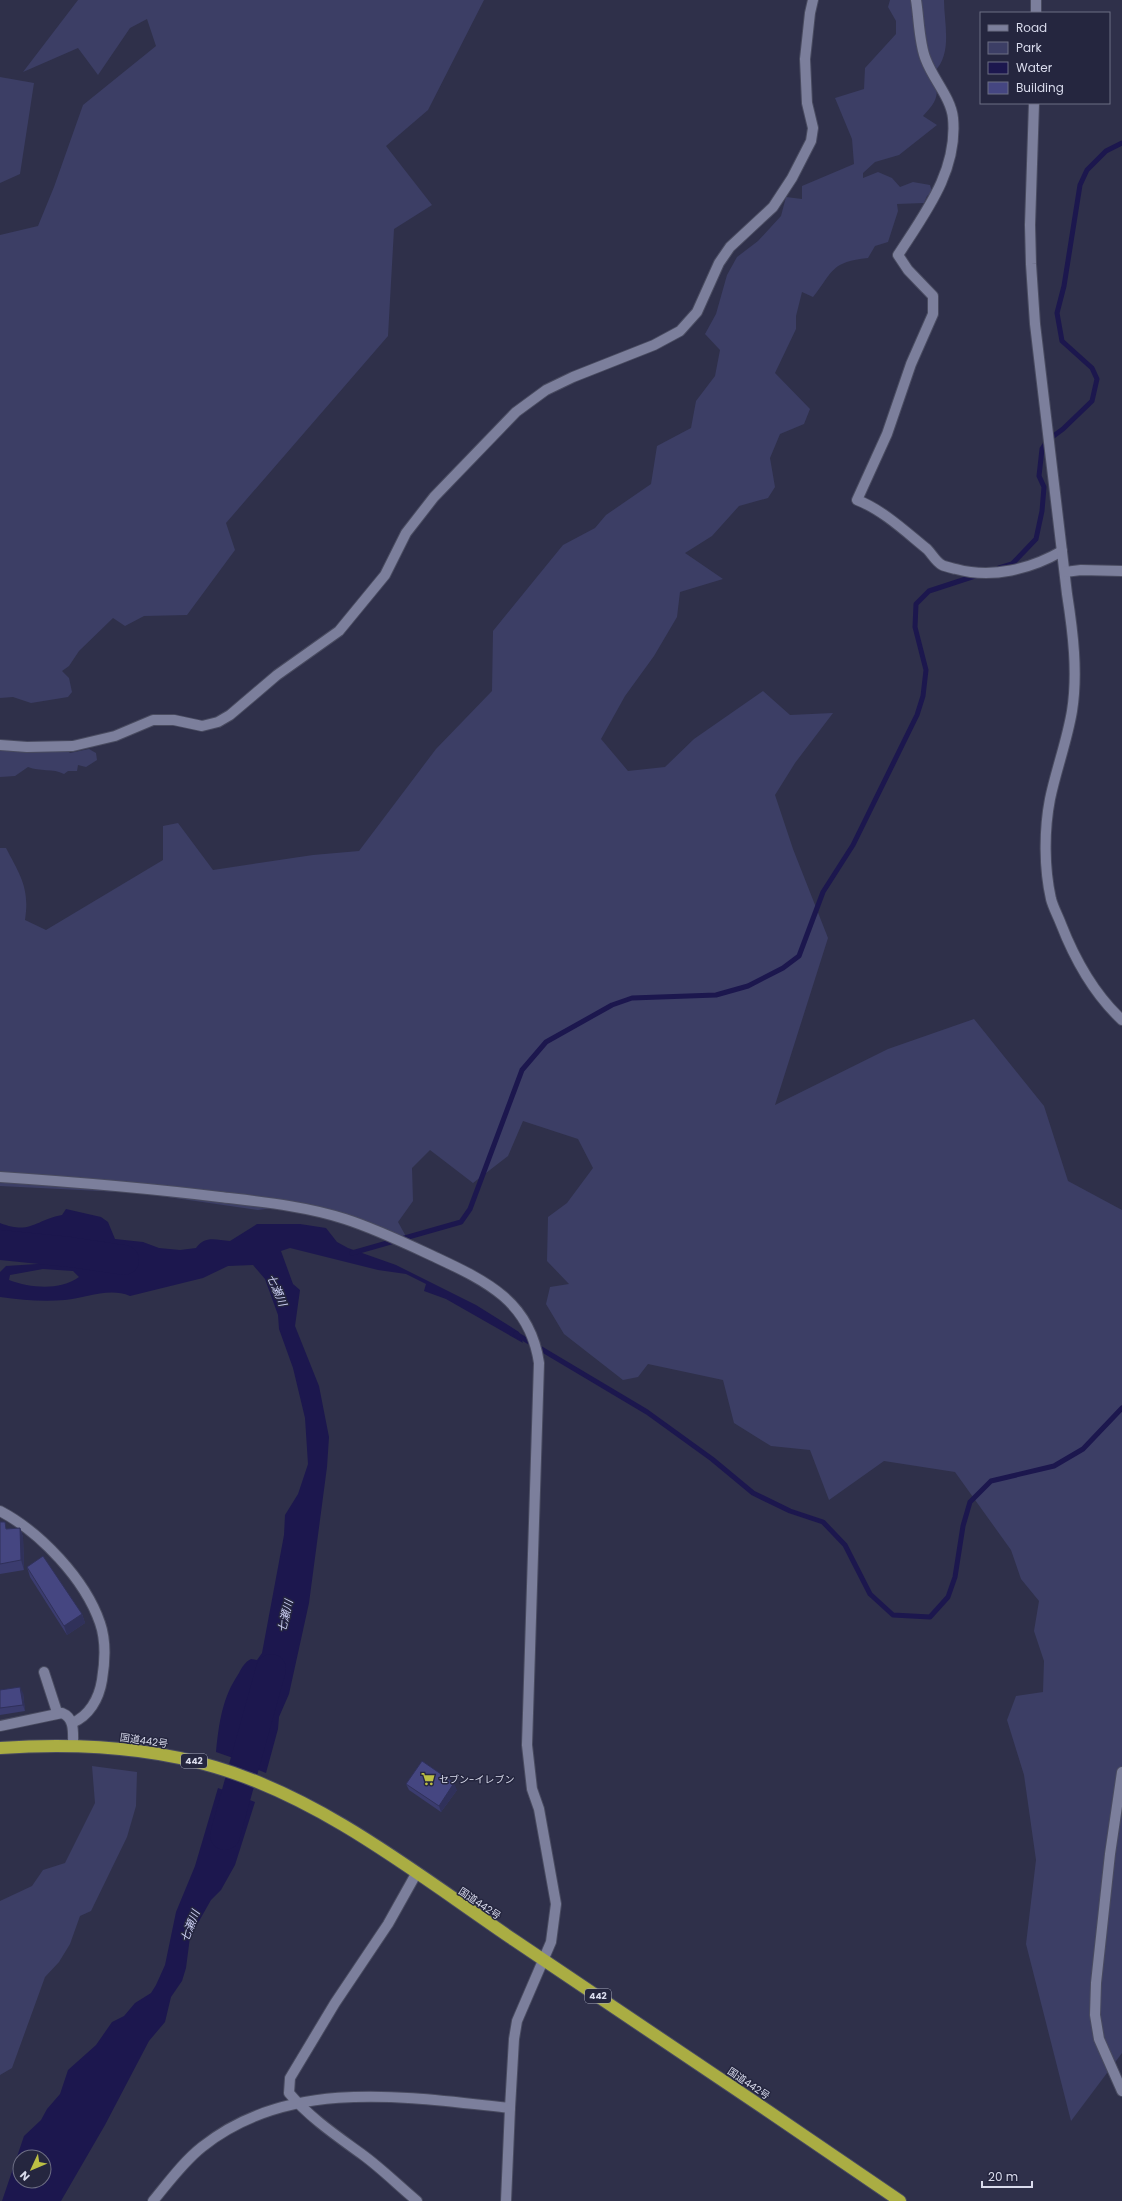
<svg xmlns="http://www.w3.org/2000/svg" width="1122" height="2201" viewBox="0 0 1122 2201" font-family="Poppins,'Noto Sans JP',sans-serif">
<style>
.green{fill:#3c3e65}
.water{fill:#1c174e;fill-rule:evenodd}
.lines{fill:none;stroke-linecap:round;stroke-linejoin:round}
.stream{stroke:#1c174e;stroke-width:5}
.river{stroke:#1c174e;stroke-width:30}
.minor-casing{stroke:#494b60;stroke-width:12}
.highway-casing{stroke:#494b60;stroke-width:14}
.minor{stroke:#7c7f9c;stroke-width:10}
.highway{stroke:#aaad43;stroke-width:12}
.wall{fill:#3b3c6f}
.shaded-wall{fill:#30315a}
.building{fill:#454681;stroke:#30315a}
.labels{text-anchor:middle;stroke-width:3;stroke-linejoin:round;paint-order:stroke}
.shield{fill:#25263f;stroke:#a3a5b8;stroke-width:1}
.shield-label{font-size:9px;font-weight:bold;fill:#d9dbec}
.street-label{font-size:10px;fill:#d9dbec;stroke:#25263f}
.poi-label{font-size:10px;fill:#d9dbec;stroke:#25263f;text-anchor:start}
.water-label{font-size:11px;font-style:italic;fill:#ccd0f4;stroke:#25263f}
</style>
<rect width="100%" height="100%" fill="#2f304a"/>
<g class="green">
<polygon points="78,0 484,0 428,110 386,146 432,205 394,229 388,336 226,523 235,550 187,615 144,616 125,626 113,618 79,651 69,666 62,671 69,678 72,692 68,697 31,703 13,697 0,698 0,235 38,226 54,187 83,105 156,46 147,19 130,28 98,75 78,48 23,72"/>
<path d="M890,0H944C944,23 953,54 934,72C938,95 940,98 923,116L937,125L899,155L875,162L863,173V178L878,172L892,178L900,187L913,182L930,185L932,192L927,196L924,203L897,204L898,211L888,242L875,246L868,258C831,262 834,270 813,297L802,292L796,316V329L775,373L810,409L804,424L780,434L770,458L775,487L768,498L739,506L712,536L685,553L723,579L680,592L677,617L654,656L625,696L601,739L628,771L665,767L694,739L763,691L790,715L833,713L795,763L775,795L793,849L828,938L775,1105L888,1049L974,1019L1044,1106L1068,1181L1122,1210V2053L1071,2121L1026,1944L1036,1860L1024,1775L1007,1720L1016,1696L1043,1692L1044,1661L1034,1631L1039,1601L1021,1579L1011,1550L955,1472L884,1461L829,1500L810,1450L771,1446L734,1423L723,1380L648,1364L638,1377L623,1380L564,1334L546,1304L550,1287L569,1284L547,1261L548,1217L567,1203L593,1168L578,1139L523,1121L508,1156L473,1183L430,1150L412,1168L413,1201L398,1222L408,1240L294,1205L258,1210L140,1193L0,1186V848H6C20,875 30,888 25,920L46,930L163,860V826L178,823L213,870L313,855L359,851L436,749L492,691L493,631L563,545L595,528L606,515L651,484L657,446L691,428L696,401L715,376L720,350L705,334L716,314L727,275L737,257L758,241L781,216L786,197L802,199V186L854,164L852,139L835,98L864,89L865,68L896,34V21L888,7Z"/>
<polygon points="0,77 34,83 20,174 0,183"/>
<path d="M0,742L65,748L70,753L89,749L96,753L97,760L86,767L78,765L77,771H68L64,774C53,768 40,772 28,767L15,776L0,777Z"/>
<polygon points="92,1766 137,1772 136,1806 127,1837 91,1911 80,1916 70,1944 59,1962 45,1977 12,2068 0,2075 0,1901 32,1886 43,1870 65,1863 95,1803"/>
</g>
<g class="water">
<path d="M66,1209L101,1217L108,1222L115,1239L143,1242L159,1248L180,1250L196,1248C205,1235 216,1240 230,1241L257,1224H300L326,1228L337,1242L348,1248L396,1265L476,1305L519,1332L523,1343L446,1299L424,1291L426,1284L406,1274L378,1270L290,1248L281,1251L293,1284L300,1290L295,1326L319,1386L329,1437L327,1467L309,1603L289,1694L279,1717L278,1729L266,1773L251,1767L262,1725L259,1696L248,1704L236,1759L216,1752C219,1723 222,1698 239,1673C242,1667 245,1662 251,1659L257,1660L262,1653L284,1535L285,1515L298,1494L308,1464L305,1418L293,1368L279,1329L278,1315L265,1279L253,1265L228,1266L203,1278L130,1296C109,1287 86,1298 65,1300C43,1302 22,1300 0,1297V1272L6,1266L37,1264L63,1256L100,1252L106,1250V1246L103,1244L43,1243L0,1253V1223C31,1235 35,1220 62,1215ZM43,1269L73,1271L79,1277C59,1291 31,1288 9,1280L10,1275Z"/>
<path d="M218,1788L255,1802L235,1865L221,1890L211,1900L190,1937L186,1968L182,1981L171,1997L165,2022L149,2041L105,2125L61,2201H2L24,2136L41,2120L47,2109L60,2094L68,2070L96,2045L112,2022L124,2016L135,2003L151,1993L156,1985L165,1965L176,1912L195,1866ZM20,2157H44V2181H20Z"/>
</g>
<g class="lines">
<g class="stream">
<polyline points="999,568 1012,564 1036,539 1042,511 1044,487 1039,476 1042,449 1048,440 1063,429 1092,401 1097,379 1092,368 1062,341 1057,313 1064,286 1080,185 1087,170 1106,151 1122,143"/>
<polyline points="352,1253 461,1222 470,1209 522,1070 546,1042 612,1005 632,998 716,995 748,986 783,968 799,956 823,892 853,845 917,715 923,696 926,670 915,627 916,604 929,591 978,575"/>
<polyline points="516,1334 647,1412 712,1459 753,1493 790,1511 823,1522 845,1545 870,1594 893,1615 930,1617 948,1597 955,1577 963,1526 970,1502 991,1481 1054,1466 1083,1449 1122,1408"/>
</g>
<g class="river">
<polyline points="0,1245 70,1252 124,1260"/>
<polyline points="225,1835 271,1669"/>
</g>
<g class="minor-casing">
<g id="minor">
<path d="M916,0C919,18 919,44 926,60C933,79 951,98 953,118C958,171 925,213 898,255L908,270L933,296V314L911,364L887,434L857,500C883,510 906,532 927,549C932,554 936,562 942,565C946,567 952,568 956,569C992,579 1031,569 1062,551"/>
<polyline points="1036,13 1036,0"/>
<path d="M1034,103L1030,225L1031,264L1035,324L1067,594C1073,632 1078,673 1072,711C1067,741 1056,770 1050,799C1044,830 1044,868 1051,899C1053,907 1058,916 1061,924C1075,960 1093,993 1122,1020"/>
<polyline points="1065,572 1081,570 1122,571"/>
<polyline points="0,745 27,747 73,746 115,736 153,720 174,720 202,726 218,722 230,715 277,675 339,631 385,575 406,533 434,497 516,412 546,390 573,377 654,345 680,331 697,312 719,263 730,247 773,207 792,178 811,141 813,128 807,103 805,59 810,13 813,0"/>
<path d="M0,1177C74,1182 147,1188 220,1197C262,1202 305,1206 345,1219C376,1229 405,1243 435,1257C486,1281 530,1301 539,1363L527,1745L532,1789L539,1809L556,1904L551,1942L517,2021L514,2039L510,2108C408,2097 289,2077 202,2147C183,2162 168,2183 153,2201"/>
<path d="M0,1511C40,1532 85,1579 100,1623C106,1640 105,1662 102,1680C99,1699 89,1716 72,1723"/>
<polyline points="44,1672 57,1712"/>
<path d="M0,1726L62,1713C75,1718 73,1733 73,1745"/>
<polyline points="1122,1772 1110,1854 1096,1983 1095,2015 1099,2039 1122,2091"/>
<path d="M416,1874L388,1924L335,2003L290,2078L289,2093C310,2118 337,2136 363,2155C382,2169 399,2186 417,2201"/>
<polyline points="506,2201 510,2108"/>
</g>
</g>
<g class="highway-casing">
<path id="highway" d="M0,1748C73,1743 145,1746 215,1767C324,1799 421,1877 514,1940C643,2027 772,2113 900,2201"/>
</g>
<use href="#minor" class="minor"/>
<use href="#highway" class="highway"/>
</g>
<g class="wall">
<polygon points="0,1522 7,1529 20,1528 23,1537 24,1570 0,1574"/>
<polygon points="27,1567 82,1614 85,1623 67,1635 30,1577"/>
<polygon points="0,1690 23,1693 25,1711 0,1715"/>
<polygon points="406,1784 457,1790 441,1812 409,1790"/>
</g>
<g class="shaded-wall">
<polygon points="20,1528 23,1537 24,1570 21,1560"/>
<polygon points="82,1614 85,1623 67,1635 64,1626"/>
<polygon points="20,1687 23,1693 25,1711 23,1705"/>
<polygon points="454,1783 457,1790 441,1812 439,1806"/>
</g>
<g class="building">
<polygon points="0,1522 5,1522 6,1529 20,1528 21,1560 0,1564"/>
<polygon points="43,1556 82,1614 64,1626 27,1567"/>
<polygon points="20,1687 23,1705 0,1708 0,1690"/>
<polygon points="422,1761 454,1783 439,1806 406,1784"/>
</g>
<defs>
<g id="supermarket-bare" transform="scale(1.08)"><path d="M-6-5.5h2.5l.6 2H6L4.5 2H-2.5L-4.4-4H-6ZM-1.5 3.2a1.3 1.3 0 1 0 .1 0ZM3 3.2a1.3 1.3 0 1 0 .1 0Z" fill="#bcbf44" stroke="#25263f" stroke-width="2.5" paint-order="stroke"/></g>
</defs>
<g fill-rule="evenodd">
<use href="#supermarket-bare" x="428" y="1779"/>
</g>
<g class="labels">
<g class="shield">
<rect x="181" y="1754" width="26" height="14" rx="3"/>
<rect x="585" y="1989" width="26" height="14" rx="3"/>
</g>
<g class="shield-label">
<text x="194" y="1764">442</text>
<text x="598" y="1999">442</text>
</g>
<g class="street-label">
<text transform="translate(144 1740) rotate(8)" y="4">国道442号</text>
<text transform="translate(480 1903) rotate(34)" y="4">国道442号</text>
<text transform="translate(749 2083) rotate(34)" y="4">国道442号</text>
</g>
<g class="poi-label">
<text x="439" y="1783">セブン-イレブン</text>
</g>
<g class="water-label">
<text transform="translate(277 1290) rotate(67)" y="4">七瀬川</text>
<text transform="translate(285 1616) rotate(-77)" y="4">七瀬川</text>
<text transform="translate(190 1926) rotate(-69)" y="4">七瀬川</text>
</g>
</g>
<rect x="980" y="12" width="130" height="92" fill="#25263f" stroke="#6d6e84"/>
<rect x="988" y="25" width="20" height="6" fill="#7c7f9c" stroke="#6d6e84"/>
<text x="1016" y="32" font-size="12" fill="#d9dbec">Road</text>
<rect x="988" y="42" width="20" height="12" fill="#3c3e65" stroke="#6d6e84"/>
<text x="1016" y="52" font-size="12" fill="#d9dbec">Park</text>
<rect x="988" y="62" width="20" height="12" fill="#1c174e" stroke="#6d6e84"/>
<text x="1016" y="72" font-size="12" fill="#d9dbec">Water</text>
<rect x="988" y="82" width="20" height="12" fill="#454681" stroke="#6d6e84"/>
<text x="1016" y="92" font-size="12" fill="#d9dbec">Building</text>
<g transform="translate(32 2169) rotate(226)"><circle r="19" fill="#25263f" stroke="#6d6e84"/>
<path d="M0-3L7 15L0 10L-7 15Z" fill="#bcbf44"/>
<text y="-6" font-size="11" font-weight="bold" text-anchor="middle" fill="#d9dbec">N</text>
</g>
<path d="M982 2181v6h50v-6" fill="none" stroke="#d9dbec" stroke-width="2"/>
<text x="988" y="2181" font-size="12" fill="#d9dbec" stroke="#25263f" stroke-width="3" paint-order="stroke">20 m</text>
</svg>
